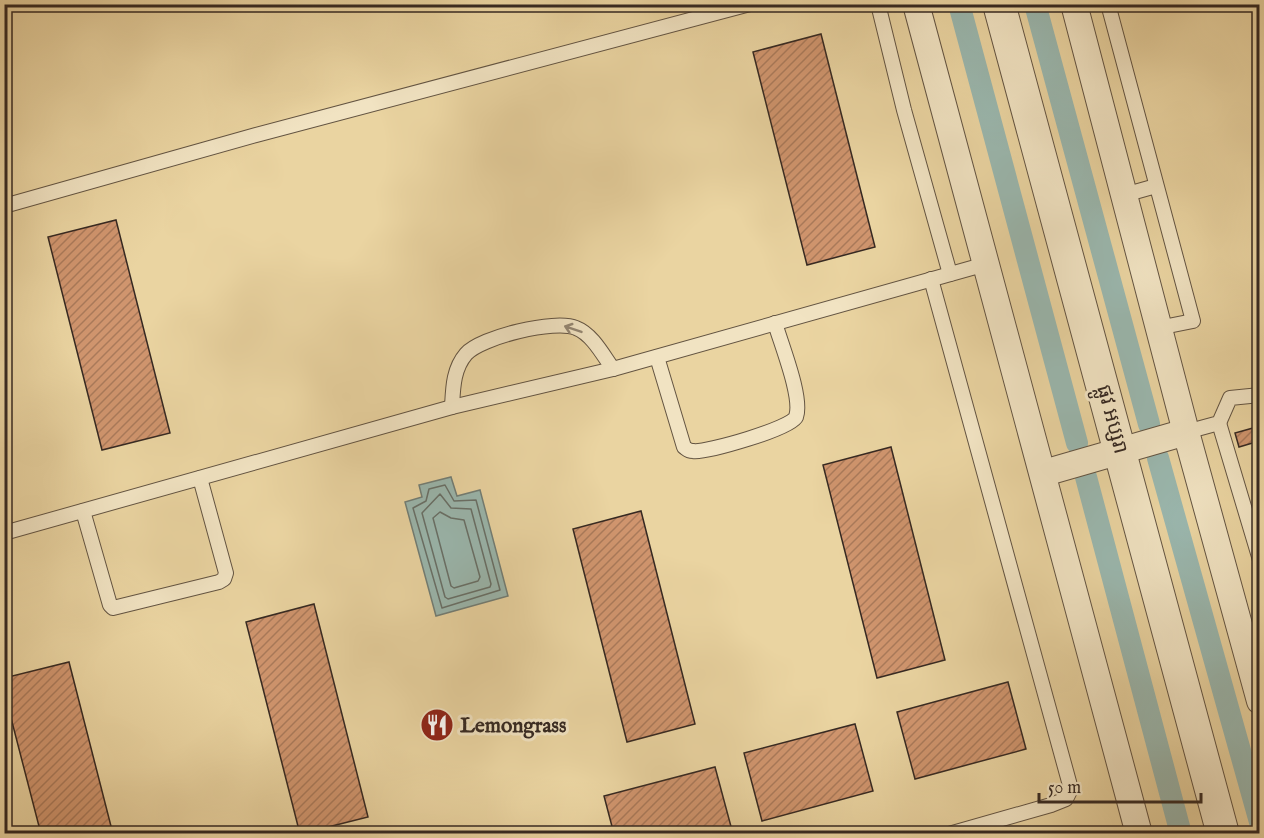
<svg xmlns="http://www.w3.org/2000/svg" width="1264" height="838" viewBox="0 0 1264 838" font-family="'IM FELL English','Noto Sans Khmer',serif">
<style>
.water{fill:#9ab7ae;stroke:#727e76;stroke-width:1.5}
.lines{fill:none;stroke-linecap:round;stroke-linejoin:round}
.shore{stroke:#687068;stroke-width:1.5}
.canal{stroke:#9ab7ae;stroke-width:22}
.building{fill:url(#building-hatch);stroke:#362922;stroke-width:1.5}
.service-casing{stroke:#635442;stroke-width:16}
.minor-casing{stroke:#635442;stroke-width:28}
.tertiary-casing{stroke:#635442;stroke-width:34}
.service{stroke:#f1e3c2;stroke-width:14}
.minor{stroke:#f1e3c2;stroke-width:26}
.tertiary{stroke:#f1e3c2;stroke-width:32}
.oneway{stroke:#948672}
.labels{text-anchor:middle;stroke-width:6;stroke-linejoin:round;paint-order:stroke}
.street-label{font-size:21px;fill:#362922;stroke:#f1e3c2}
.poi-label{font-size:21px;font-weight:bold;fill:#362922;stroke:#f1e3c2;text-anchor:start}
</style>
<defs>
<pattern id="building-hatch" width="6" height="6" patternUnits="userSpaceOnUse" patternTransform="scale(1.5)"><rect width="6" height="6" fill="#d0956e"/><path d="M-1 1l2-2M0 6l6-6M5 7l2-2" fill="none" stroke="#aa7a5a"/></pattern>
</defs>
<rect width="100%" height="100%" fill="#ead4a1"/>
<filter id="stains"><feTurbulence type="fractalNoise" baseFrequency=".00333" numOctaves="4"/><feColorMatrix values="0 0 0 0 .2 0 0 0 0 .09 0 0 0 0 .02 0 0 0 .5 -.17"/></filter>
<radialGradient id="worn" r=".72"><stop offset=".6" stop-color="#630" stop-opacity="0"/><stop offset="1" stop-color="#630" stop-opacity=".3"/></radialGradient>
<polygon class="water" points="451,477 457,496 480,490 508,596 436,616 405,502 422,497 419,485"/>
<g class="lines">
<g class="shore">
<polygon points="445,485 454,501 476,500 500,590 442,608 413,508 426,501 429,489"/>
<polygon points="440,494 451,508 471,509 491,584 490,587 448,599 445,597 422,513"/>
<polygon points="440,512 451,518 464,520 480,577 478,581 454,588 451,586 433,518"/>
</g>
<g class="canal">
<polyline points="959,4 1077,443"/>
<polyline points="1035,4 1149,424"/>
<polyline points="1158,458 1260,822"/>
<polyline points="1086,477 1181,834"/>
</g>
</g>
<g class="building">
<polygon points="821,34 875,247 807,265 753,52"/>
<polygon points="116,220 170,433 102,450 48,237"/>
<polygon points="1260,426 1260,445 1258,445 1254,428"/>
<polygon points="1253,428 1256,442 1239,447 1235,433"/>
<polygon points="891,447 945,660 877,678 823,465"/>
<polygon points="641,511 695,724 627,742 573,529"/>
<polygon points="314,604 368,817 300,834 246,622"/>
<polygon points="69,662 113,834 41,834 4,691 4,678"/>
<polygon points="1008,682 1026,749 915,779 897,712"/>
<polygon points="855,724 873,791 762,821 744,753"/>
<polygon points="715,767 733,834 614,834 604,796"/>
</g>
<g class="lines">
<g class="service-casing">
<g id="service">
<polyline points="878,4 904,110 950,274"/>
<polyline points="1108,4 1193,321 1158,328"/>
<polyline points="1124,195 1156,186"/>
<polyline points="4,206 256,135 750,4"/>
<polyline points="931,279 1071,789 1066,799 1051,805 949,834"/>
<path d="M657,357L684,447C688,450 688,451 693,451C706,453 792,428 796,417C803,398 781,344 775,323"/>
<path d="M452,407C453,389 453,369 466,354C481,337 555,319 576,328C592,334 603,355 613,369"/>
<polyline points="1219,423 1260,560"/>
<polyline points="1186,432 1219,423 1230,398 1260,395"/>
<polyline points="83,511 110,605 113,608 219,582 224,579 226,573 200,478"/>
<polyline points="4,533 452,407 613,369 986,264"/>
</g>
</g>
<g class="minor-casing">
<g id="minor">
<polyline points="916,4 1139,834"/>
<polyline points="1074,4 1186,432 1260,701"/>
<polyline points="1044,473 1186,432"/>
</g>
</g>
<g class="tertiary-casing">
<polyline id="tertiary" points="999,4 1223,834"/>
</g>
<use href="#service" class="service"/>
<use href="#minor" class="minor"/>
<use href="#tertiary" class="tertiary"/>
</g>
<defs><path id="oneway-shaft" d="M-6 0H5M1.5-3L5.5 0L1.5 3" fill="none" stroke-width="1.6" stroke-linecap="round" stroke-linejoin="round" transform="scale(1.5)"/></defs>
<use class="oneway" href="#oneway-shaft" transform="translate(573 329) rotate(-161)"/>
<defs>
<g id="restaurant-disc" transform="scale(1.725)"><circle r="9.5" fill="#8f2418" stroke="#f1e3c2"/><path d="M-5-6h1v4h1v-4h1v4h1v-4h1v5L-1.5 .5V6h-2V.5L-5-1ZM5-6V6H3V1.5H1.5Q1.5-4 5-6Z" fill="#fff"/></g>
</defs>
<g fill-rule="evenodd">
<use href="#restaurant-disc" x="437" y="725"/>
</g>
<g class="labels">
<g class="street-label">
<text transform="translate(1113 419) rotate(75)" y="7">ផ្លូវ អប្សរា</text>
</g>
<g class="poi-label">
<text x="460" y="732">Lemongrass</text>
</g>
</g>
<rect width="1264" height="838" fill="none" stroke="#ead4a1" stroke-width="24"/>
<rect x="6" y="6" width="1252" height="826" fill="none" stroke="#362922" stroke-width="3"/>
<rect x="12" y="12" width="1240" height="814" fill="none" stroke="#362922" stroke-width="1.5"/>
<path d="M1039 793v9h162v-9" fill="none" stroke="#362922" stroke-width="3"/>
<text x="1048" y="793" font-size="18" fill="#362922" stroke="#f1e3c2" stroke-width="4.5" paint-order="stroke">50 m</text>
<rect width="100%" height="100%" filter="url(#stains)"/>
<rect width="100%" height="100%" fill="url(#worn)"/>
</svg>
